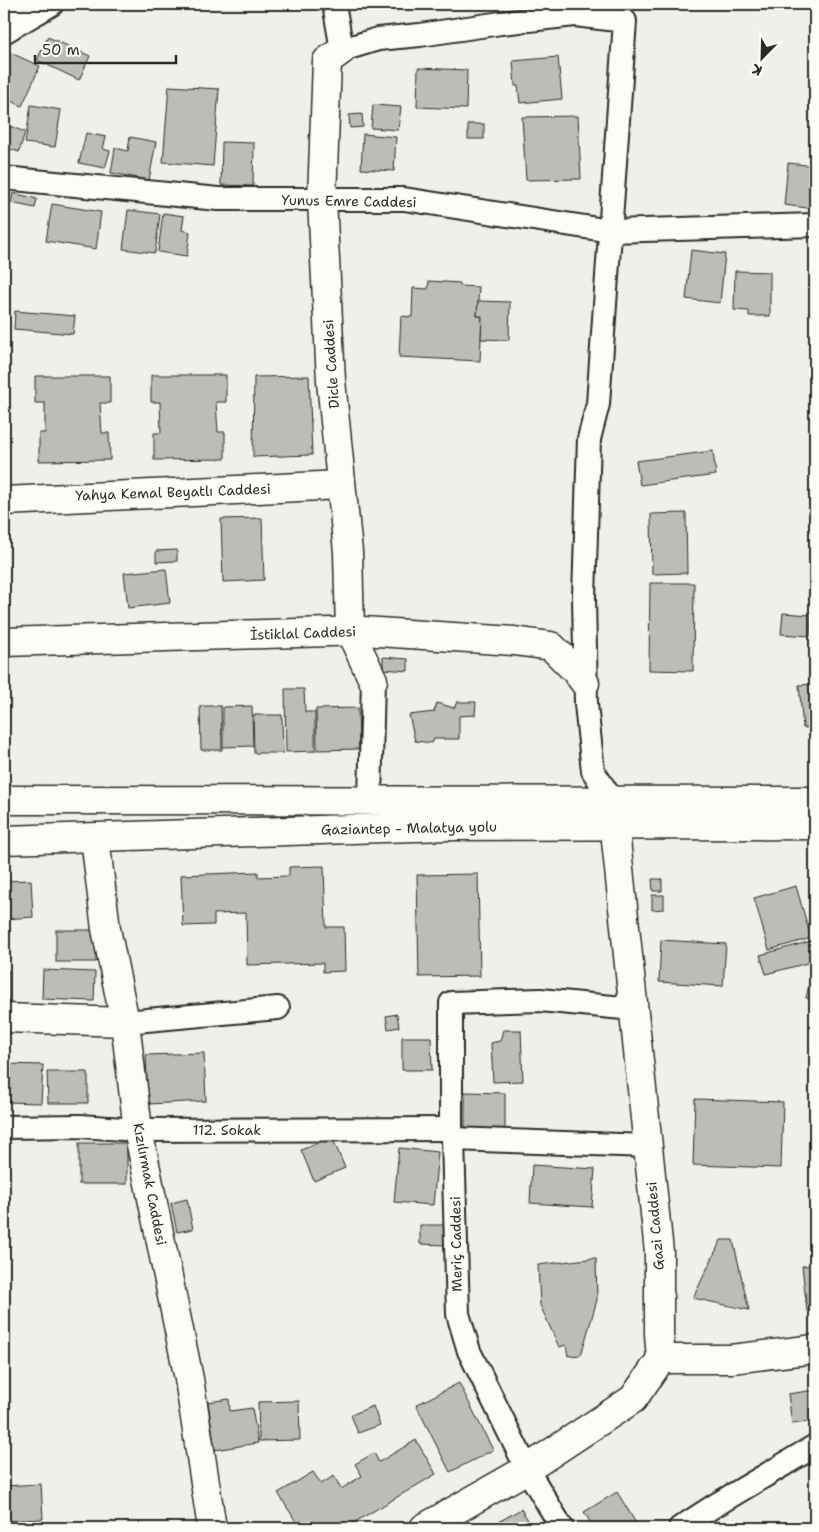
<svg xmlns="http://www.w3.org/2000/svg" width="819" height="1532" viewBox="0 0 819 1532" font-family="'Shantell Sans',sans-serif">
<style>
.building{fill:#bdbcb8;stroke:#2b2b2b}
.lines{fill:none;stroke-linecap:round;stroke-linejoin:round}
.minor-casing{stroke:#2b2b2b;stroke-width:26}
.tertiary-casing{stroke:#2b2b2b;stroke-width:31}
.trunk-casing{stroke:#2b2b2b;stroke-width:31}
.minor{stroke:#fdfcf7;stroke-width:22}
.tertiary{stroke:#fdfcf7;stroke-width:28}
.trunk{stroke:#fdfcf7;stroke-width:28}
.labels{text-anchor:middle;stroke-width:4.5;stroke-linejoin:round;paint-order:stroke}
.street-label{font-size:14px;fill:#2b2b2b;stroke:#fdfcf7}
</style>
<rect width="100%" height="100%" fill="#f0efeb"/>
<filter id="ink" filterUnits="userSpaceOnUse"><feTurbulence type="fractalNoise" baseFrequency=".02" numOctaves="2"/><feDisplacementMap in="SourceGraphic" scale="10" xChannelSelector="R" yChannelSelector="G"/><feConvolveMatrix kernelMatrix="1 2 1 2 8 2 1 2 1" color-interpolation-filters="sRGB"/></filter>
<g filter="url(#ink)">
<g class="building">
<polygon points="48,37 90,56 79,80 37,60"/>
<polygon points="6,51 40,66 22,106 4,98 8,90 4,88 4,56"/>
<polygon points="558,57 562,99 520,103 518,86 515,86 513,61"/>
<polygon points="418,68 467,70 466,109 417,107"/>
<polygon points="169,86 219,89 213,166 163,162"/>
<polygon points="31,105 61,110 55,147 25,143"/>
<polygon points="373,105 401,107 398,130 371,128"/>
<polygon points="362,114 363,127 350,128 349,115"/>
<polygon points="578,116 581,179 526,180 522,117"/>
<polygon points="4,124 25,132 19,152 4,147"/>
<rect x="468" y="124" width="16" height="15"/>
<polygon points="86,133 106,137 103,149 110,151 105,168 79,163"/>
<polygon points="363,134 396,137 394,171 361,169"/>
<polygon points="130,137 156,142 149,180 111,173 115,148 128,151"/>
<polygon points="222,142 254,143 253,186 221,185"/>
<polygon points="788,163 815,166 815,209 784,205"/>
<polygon points="4,193 10,193 4,237"/>
<polygon points="13,193 37,199 35,208 11,203"/>
<polygon points="52,204 101,212 96,249 46,241"/>
<polygon points="128,210 160,214 155,253 123,249"/>
<polygon points="163,213 184,216 182,230 190,232 187,256 158,252"/>
<polygon points="691,250 725,254 720,303 686,299"/>
<polygon points="735,271 770,272 770,316 749,316 749,311 734,310"/>
<polygon points="429,281 460,283 460,286 479,287 477,316 482,316 480,361 399,357 401,316 412,317 413,288 428,289"/>
<polygon points="478,301 510,302 509,340 481,339 482,316 477,316"/>
<polygon points="15,311 75,316 73,334 14,329"/>
<polygon points="151,375 226,375 226,402 216,402 218,432 225,432 225,459 154,460 154,433 161,433 160,402 151,402"/>
<polygon points="35,376 110,376 110,403 100,403 102,433 109,433 110,460 39,461 39,433 45,433 45,403 35,403"/>
<polygon points="309,376 312,455 253,457 254,377"/>
<polygon points="713,451 716,475 640,485 636,461"/>
<polygon points="686,513 687,573 652,574 651,514"/>
<polygon points="262,518 264,580 223,582 221,519"/>
<polygon points="177,550 177,561 156,562 156,551"/>
<polygon points="166,569 170,603 128,608 124,573"/>
<polygon points="650,583 694,583 693,671 649,670"/>
<polygon points="783,613 811,615 810,636 781,634"/>
<polygon points="383,657 408,659 408,671 383,669"/>
<polygon points="815,684 815,727 803,728 799,685"/>
<polygon points="285,689 304,689 305,712 315,712 315,751 286,752"/>
<polygon points="457,702 476,702 475,715 459,716 459,739 434,739 432,743 415,741 409,715 434,712 437,703 454,708"/>
<polygon points="200,706 221,706 222,750 201,750"/>
<polygon points="252,706 253,746 223,747 223,707"/>
<polygon points="358,708 359,749 317,750 316,709"/>
<polygon points="253,715 282,715 283,753 254,753"/>
<polygon points="324,866 326,927 344,927 345,971 323,972 323,963 247,965 246,913 214,914 214,925 183,926 181,875 258,872 258,877 289,876 289,867"/>
<polygon points="478,874 480,976 419,977 417,875"/>
<polygon points="652,879 662,879 662,891 653,891"/>
<polygon points="31,880 33,917 4,919 4,881"/>
<polygon points="796,886 811,938 769,950 754,898"/>
<polygon points="652,895 664,895 664,909 652,910"/>
<rect x="56" y="930" width="40" height="32"/>
<polygon points="661,940 726,944 723,986 659,982"/>
<polygon points="812,941 815,951 815,961 766,974 760,955"/>
<polygon points="813,968 815,969 815,1000 806,998"/>
<polygon points="43,970 95,972 94,1001 42,999"/>
<rect x="4" y="971" width="5" height="35"/>
<polygon points="397,1014 399,1027 388,1029 386,1016"/>
<polygon points="503,1030 521,1030 523,1081 493,1082 491,1043 500,1041"/>
<polygon points="402,1037 431,1037 432,1070 402,1070"/>
<polygon points="204,1053 206,1101 148,1104 146,1055"/>
<polygon points="6,1064 43,1065 41,1103 5,1102"/>
<polygon points="47,1072 88,1072 88,1103 48,1103"/>
<polygon points="465,1092 505,1093 505,1131 465,1131"/>
<polygon points="695,1099 783,1102 781,1168 693,1165"/>
<polygon points="332,1137 345,1168 314,1181 301,1150"/>
<rect x="79" y="1143" width="48" height="41"/>
<polygon points="399,1148 438,1152 433,1205 394,1202"/>
<polygon points="532,1165 595,1169 592,1207 530,1203"/>
<polygon points="187,1199 193,1229 177,1232 171,1203"/>
<polygon points="420,1225 447,1225 446,1245 420,1244"/>
<polygon points="721,1240 733,1240 749,1310 693,1298"/>
<polygon points="596,1258 597,1300 581,1355 568,1356 566,1345 559,1347 540,1305 538,1265"/>
<polygon points="815,1265 815,1310 807,1311 802,1266"/>
<polygon points="459,1383 493,1450 450,1472 416,1405"/>
<polygon points="815,1390 815,1421 792,1424 788,1394"/>
<polygon points="229,1399 230,1411 252,1408 258,1443 215,1450 208,1402"/>
<polygon points="299,1401 300,1440 259,1441 258,1402"/>
<polygon points="373,1406 380,1425 358,1433 351,1415"/>
<polygon points="416,1440 436,1474 345,1528 300,1528 278,1493 313,1472 321,1484 334,1476 341,1489 362,1476 355,1464 374,1453 379,1462"/>
<polygon points="41,1484 43,1519 4,1521 4,1486"/>
<polygon points="617,1492 639,1528 594,1528 584,1512"/>
<polygon points="521,1509 533,1528 488,1528"/>
</g>
<g class="lines">
<g class="minor-casing">
<g id="minor">
<polyline points="334,4 342,50 378,39 420,35 501,23 575,15 625,21 598,404 589,439 584,597 586,704 593,771 612,800"/>
<polyline points="4,5 23,20"/>
<polyline points="4,32 52,4"/>
<polyline points="4,178 218,199 404,199 611,231 815,225"/>
<polyline points="370,800 373,680"/>
<polyline points="125,1022 278,1008"/>
<polyline points="4,1127 80,1126 138,1130 451,1129"/>
<polyline points="453,1139 648,1146"/>
<polyline points="562,1528 527,1469 469,1351 458,1314 453,1139 451,1129 451,1003 540,1000 633,1009"/>
<polyline points="680,1528 714,1506 815,1446"/>
</g>
</g>
<g class="tertiary-casing">
<g id="tertiary">
<polyline points="342,50 327,61 322,199 331,381 348,552 350,631 373,680"/>
<polyline points="4,501 341,485"/>
<polyline points="4,642 363,631 514,641 551,646 575,670 585,683"/>
<polyline points="95,838 106,929 125,1022 138,1130 189,1379 212,1528"/>
<polyline points="4,1018 125,1022"/>
<polyline points="661,1359 731,1359 815,1349"/>
<polyline points="424,1528 527,1469 633,1399 661,1359 659,1334 659,1252 612,802"/>
</g>
</g>
<g class="trunk-casing">
<g id="trunk">
<polyline points="4,800 815,801"/>
<polyline points="4,840 447,826 815,825"/>
</g>
</g>
<use href="#minor" class="minor"/>
<use href="#tertiary" class="tertiary"/>
<use href="#trunk" class="trunk"/>
</g>
</g>
<g class="labels">
<g class="street-label">
<text transform="translate(349 201) rotate(1)" y="5">Yunus Emre Caddesi</text>
<text transform="translate(331 364) rotate(-94)" y="5">Dicle Caddesi</text>
<text transform="translate(173 492) rotate(-2)" y="5">Yahya Kemal Beyatlı Caddesi</text>
<text transform="translate(303 633) rotate(-2)" y="5">İstiklal Caddesi</text>
<text transform="translate(409 828) rotate(-1)" y="5">Gaziantep - Malatya yolu</text>
<text x="227" y="1135">112. Sokak</text>
<text transform="translate(150 1184) rotate(79)" y="5">Kızılırmak Caddesi</text>
<text transform="translate(655 1226) rotate(-95)" y="5">Gazi Caddesi</text>
<text transform="translate(456 1244) rotate(-91)" y="5">Meriç Caddesi</text>
</g>
</g>
<rect width="819" height="1532" fill="none" stroke="#fdfcf7" stroke-width="20"/>
<rect x="10" y="10" width="799" height="1512" fill="none" stroke="#2b2b2b" stroke-width="2" filter="url(#ink)"/>
<g transform="translate(762 58) rotate(203)" stroke="#fdfcf7" stroke-width="4" paint-order="stroke">
<path d="M0-4L9 19L0 12L-9 19Z" fill="#2b2b2b"/>
<text y="-8" font-size="14" font-weight="bold" text-anchor="middle" fill="#2b2b2b">K</text>
</g>
<path d="M35 55v8h141v-8" fill="none" stroke="#2b2b2b" stroke-width="2.5"/>
<text x="42" y="55" font-size="15" fill="#2b2b2b" stroke="#fdfcf7" stroke-width="4" paint-order="stroke">50 m</text>
</svg>
